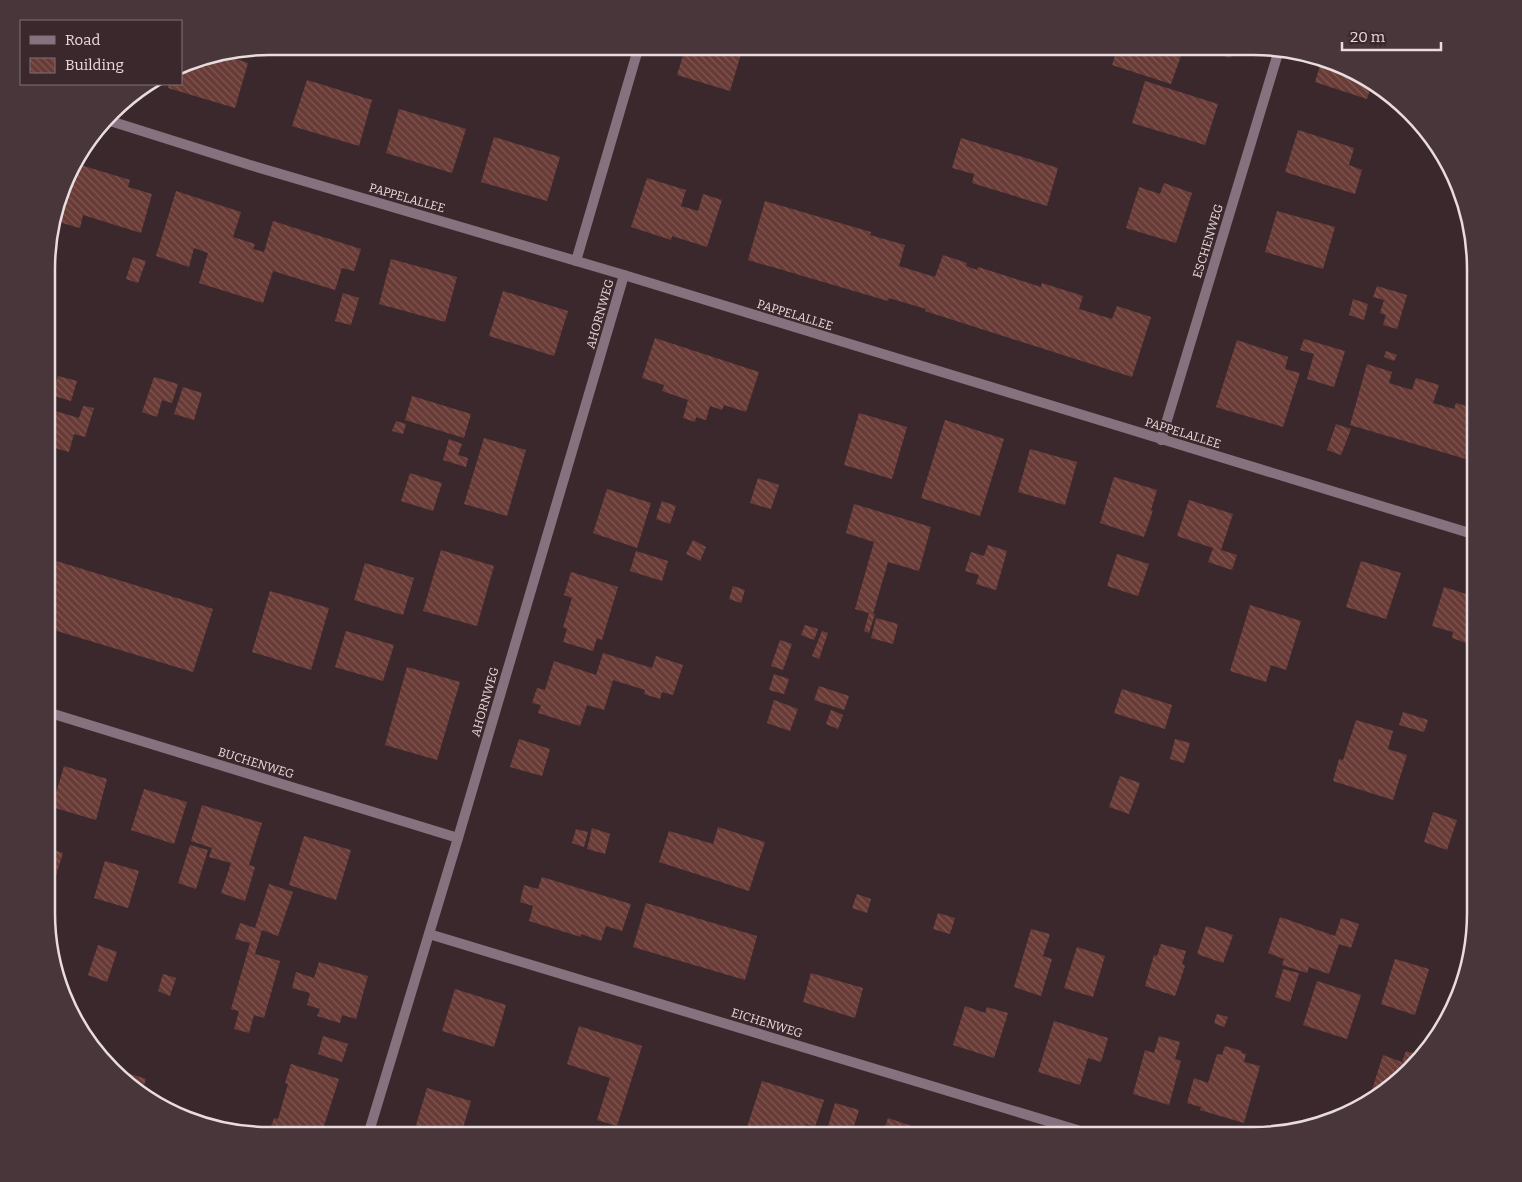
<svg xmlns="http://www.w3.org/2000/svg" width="1522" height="1182" viewBox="0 0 1522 1182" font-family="Bitter,serif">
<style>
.building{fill:url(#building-back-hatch)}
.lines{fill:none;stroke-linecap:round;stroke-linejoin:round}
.minor{stroke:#86727f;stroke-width:10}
.labels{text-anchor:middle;stroke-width:4;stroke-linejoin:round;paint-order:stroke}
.street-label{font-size:12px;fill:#e9dcdf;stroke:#3b282d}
.rim{fill:none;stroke:#e9dcdf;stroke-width:2.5}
</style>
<defs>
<pattern id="building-back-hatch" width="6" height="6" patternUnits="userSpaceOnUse" patternTransform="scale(1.25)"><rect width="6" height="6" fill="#693b36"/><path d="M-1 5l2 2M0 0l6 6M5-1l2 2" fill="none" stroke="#7e5753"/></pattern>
</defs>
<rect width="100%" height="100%" fill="#3b282d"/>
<g class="building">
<polygon points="686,46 743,47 730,91 677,75"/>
<polygon points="1118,47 1173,47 1183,50 1171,84 1112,65"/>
<polygon points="1193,47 1234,47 1231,58"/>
<polygon points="221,54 248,63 235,108 168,88 169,84 181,84 181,68 197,58"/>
<polygon points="1322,59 1338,63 1372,84 1367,99 1315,82"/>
<polygon points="307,80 372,100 359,146 292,126"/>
<polygon points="1145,81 1218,104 1205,145 1132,123"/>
<polygon points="399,109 466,129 452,173 386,153"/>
<polygon points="1298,130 1354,148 1349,165 1362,170 1355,194 1285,172"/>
<polygon points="494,137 560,157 547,201 481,182"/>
<polygon points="961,138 1058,168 1047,206 972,183 974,174 952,168"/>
<polygon points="74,163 130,180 128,187 152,194 141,233 83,215 80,228 55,221"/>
<polygon points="647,178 686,190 681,206 698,211 703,194 722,200 707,247 672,236 671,240 631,227"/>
<polygon points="1164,183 1192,193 1176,243 1126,228 1139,187 1160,194"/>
<polygon points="176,191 241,212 233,237 255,244 253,249 264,252 273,221 361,249 354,271 342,268 335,290 273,271 263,303 199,283 208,253 194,248 189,267 156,256"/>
<polygon points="765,201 871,232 870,235 905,245 899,266 935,277 943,255 967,263 966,266 977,270 978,267 1041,287 1042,283 1083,296 1079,309 1112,319 1117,306 1151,317 1132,377 925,311 926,309 889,298 888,301 748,260"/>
<polygon points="1277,211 1335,227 1323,269 1265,252"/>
<polygon points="133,257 146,261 138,283 126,279"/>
<polygon points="391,259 457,277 445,322 379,304"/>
<polygon points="1377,286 1407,295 1397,329 1383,325 1386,315 1380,313 1384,300 1373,297"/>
<polygon points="503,291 568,311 554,356 489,336"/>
<polygon points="343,293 359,298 351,325 335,321"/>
<polygon points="1353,299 1368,304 1364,320 1349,315"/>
<polygon points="655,338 759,372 746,412 724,405 722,410 710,406 706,420 696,417 695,422 683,418 688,400 662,391 664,385 642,378"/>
<polygon points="1304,339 1345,351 1334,387 1307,379 1314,354 1300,350"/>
<polygon points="1237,340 1288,357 1285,369 1300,373 1283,427 1216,407"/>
<polygon points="1386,351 1397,355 1394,361 1384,357"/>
<polygon points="1367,364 1392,372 1389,383 1412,390 1416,378 1439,385 1433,403 1454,409 1456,403 1476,409 1476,462 1350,425"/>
<polygon points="58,376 77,381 71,401 48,394 48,379 56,382"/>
<polygon points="154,377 178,384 172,403 162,400 157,417 142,412"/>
<polygon points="183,387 202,393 194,420 174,414"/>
<polygon points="412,396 471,414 464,438 405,420"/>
<polygon points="83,406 94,408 85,437 74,434 69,452 48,446 48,409 79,418"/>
<polygon points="859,413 907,427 892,479 844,465"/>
<polygon points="945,420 1004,439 980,516 921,498"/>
<polygon points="396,421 406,424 403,434 392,431"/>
<polygon points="1336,424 1351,429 1341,455 1327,450"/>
<polygon points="484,438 526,450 507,516 464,504"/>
<polygon points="449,439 462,444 458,455 468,458 466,467 443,460"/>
<polygon points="1030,449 1077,462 1065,505 1018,492"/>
<polygon points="410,473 442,483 433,511 401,501"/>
<polygon points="1114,477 1157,490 1151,510 1153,510 1144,537 1100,523"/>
<polygon points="758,478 779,485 771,509 750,503"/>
<polygon points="607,489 651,503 637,548 593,533"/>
<polygon points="1189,500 1233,514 1221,550 1237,555 1232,570 1208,562 1213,548 1177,536"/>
<polygon points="662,501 676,506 670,524 656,519"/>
<polygon points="854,504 931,527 919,571 888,562 873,614 875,614 869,633 864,631 869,613 855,609 874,542 846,533"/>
<polygon points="693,540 706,547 700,561 686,554"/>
<polygon points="988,545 1007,551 996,590 976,584 979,575 965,571 971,552 984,556"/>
<polygon points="441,550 494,566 477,626 423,611"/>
<polygon points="636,551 668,561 662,581 630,571"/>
<polygon points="1117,554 1149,564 1138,596 1107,586"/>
<polygon points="53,560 213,609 193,672 47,628 47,577"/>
<polygon points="1361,561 1401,573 1386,619 1346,607"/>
<polygon points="365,563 414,578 403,615 354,600"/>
<polygon points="571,572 618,587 602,640 597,638 593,651 563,642 567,629 563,627 572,598 564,595"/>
<polygon points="733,586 745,590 741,603 729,599"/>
<polygon points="1444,587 1466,594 1467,591 1476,594 1475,646 1452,638 1453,632 1432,626"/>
<polygon points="270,591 329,608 311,670 252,652"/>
<polygon points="1250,605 1301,621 1286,670 1271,665 1266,682 1230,671"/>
<polygon points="876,618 898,624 893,644 871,638"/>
<polygon points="805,625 818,629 814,640 801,635"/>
<polygon points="346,631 394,645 383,681 335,667"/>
<polygon points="822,631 828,633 819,659 812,656"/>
<polygon points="780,640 792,644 783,670 771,666"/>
<polygon points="603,653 652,668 656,656 683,665 673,695 662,692 660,699 644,694 645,690 613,680 604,710 587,705 580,726 538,713 541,705 532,703 537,688 545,690 554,661 596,675"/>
<polygon points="407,667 460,682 437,760 385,745"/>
<polygon points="774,674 789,679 784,694 769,690"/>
<polygon points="819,686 849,696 844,710 814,700"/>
<polygon points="1122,689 1172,705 1165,729 1114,713"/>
<polygon points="774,700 798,709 790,731 767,723"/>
<polygon points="831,710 843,715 838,729 826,724"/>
<polygon points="1403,712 1428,720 1424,732 1399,725"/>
<polygon points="1470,719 1475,721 1474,731 1467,728"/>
<polygon points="1356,720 1393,731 1388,749 1407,755 1393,800 1333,781 1339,759 1343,760"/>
<polygon points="519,739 550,749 542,776 510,767"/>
<polygon points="1175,739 1190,743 1184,763 1170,759"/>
<polygon points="64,766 107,779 96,820 52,807"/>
<polygon points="1120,776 1140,783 1129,814 1109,807"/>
<polygon points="144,789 187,802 174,844 131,830"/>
<polygon points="202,805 262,823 249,865 255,867 245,901 221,893 231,863 209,857 212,848 191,841"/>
<polygon points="1433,812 1457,820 1447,850 1424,842"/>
<polygon points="718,827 765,842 749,891 659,862 669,831 713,844"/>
<polygon points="592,828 610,834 605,854 587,849"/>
<polygon points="576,829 588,832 584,847 572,843"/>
<polygon points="304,836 351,850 336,900 289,885"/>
<polygon points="190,845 208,850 196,889 178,883"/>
<polygon points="47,848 63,853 47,904"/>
<polygon points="105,861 139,871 128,908 94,898"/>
<polygon points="542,877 631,904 622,931 606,926 601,941 581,934 581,937 529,921 533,906 520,902 524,885 538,889"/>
<polygon points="269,884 293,892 278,936 262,930 255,954 280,961 264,1018 254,1015 249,1033 234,1029 239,1011 231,1009 250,943 235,939 240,923 255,928"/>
<polygon points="857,894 871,899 867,913 852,908"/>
<polygon points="646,903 757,936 745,980 633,947"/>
<polygon points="938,913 955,918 950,934 933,929"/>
<polygon points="1280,917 1335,936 1341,918 1359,924 1351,948 1339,944 1329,974 1309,967 1307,973 1282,965 1284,959 1268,953"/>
<polygon points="1206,926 1233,935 1223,963 1197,954"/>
<polygon points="1031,929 1050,934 1043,956 1052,959 1041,996 1014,987"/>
<polygon points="1161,944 1186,951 1182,964 1185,966 1175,996 1145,986 1154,955 1157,956"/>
<polygon points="98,945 117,952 107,982 88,975"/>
<polygon points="1077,947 1105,956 1093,997 1064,988"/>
<polygon points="1395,959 1429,969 1415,1015 1381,1004"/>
<polygon points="319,962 368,976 356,1019 342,1015 340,1023 317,1016 320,1009 307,1005 310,993 292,988 296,972 314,978"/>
<polygon points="1283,969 1299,973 1290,1002 1275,997"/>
<polygon points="811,973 863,988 855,1018 803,1002"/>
<polygon points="163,974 176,978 170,996 158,991"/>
<polygon points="1317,981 1361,995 1347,1039 1303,1025"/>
<polygon points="455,989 506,1005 494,1047 442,1031"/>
<polygon points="965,1006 985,1013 987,1007 1008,1013 994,1058 953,1045"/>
<polygon points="1217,1014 1228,1017 1224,1027 1214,1023"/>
<polygon points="1054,1021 1108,1038 1101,1062 1088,1058 1080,1085 1038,1072"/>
<polygon points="579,1026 642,1046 617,1126 597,1120 610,1078 567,1064"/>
<polygon points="323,1036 348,1044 342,1062 318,1054"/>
<polygon points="1159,1036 1180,1042 1175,1059 1181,1061 1169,1105 1133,1094 1145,1050 1154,1053"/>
<polygon points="1225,1046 1242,1051 1241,1053 1246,1054 1244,1062 1260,1066 1244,1123 1200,1110 1201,1107 1187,1103 1194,1078 1208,1083 1217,1054 1222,1055"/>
<polygon points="1406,1051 1423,1056 1420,1060 1370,1096 1383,1055 1402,1062"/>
<polygon points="291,1064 339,1079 321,1135 268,1135 274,1118 278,1119 288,1084 285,1083"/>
<polygon points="128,1073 146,1079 142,1091 126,1082"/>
<polygon points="762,1081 824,1100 815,1127 806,1124 803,1136 792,1133 792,1136 776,1136 747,1127"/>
<polygon points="427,1088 471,1101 461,1135 413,1135"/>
<polygon points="835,1103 859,1110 851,1136 825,1136"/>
<polygon points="888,1118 939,1135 939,1136 882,1136"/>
</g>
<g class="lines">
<g class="minor">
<polyline points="107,120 250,165 624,275 1476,535"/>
<polyline points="576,261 639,46"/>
<polyline points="1161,440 1279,50"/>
<polyline points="47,712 458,838"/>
<polyline points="429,934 1097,1136"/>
<polyline points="368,1135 458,838 624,275"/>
</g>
</g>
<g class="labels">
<g class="street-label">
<text transform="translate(407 198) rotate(16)" y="4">PAPPELALLEE</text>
<text transform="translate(1208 241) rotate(-73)" y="4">ESCHENWEG</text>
<text transform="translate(600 314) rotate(-74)" y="4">AHORNWEG</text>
<text transform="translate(795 315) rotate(17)" y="4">PAPPELALLEE</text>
<text transform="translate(1183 433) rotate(17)" y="4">PAPPELALLEE</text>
<text transform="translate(485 702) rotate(-74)" y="4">AHORNWEG</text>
<text transform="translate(256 763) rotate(17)" y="4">BUCHENWEG</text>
<text transform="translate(767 1023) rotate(17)" y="4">EICHENWEG</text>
</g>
</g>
<path d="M0 0H1522V1182H0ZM269 55H1253A214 214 0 0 1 1467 269V913A214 214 0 0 1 1253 1127H269A214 214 0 0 1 55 913V269A214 214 0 0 1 269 55Z" fill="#49363b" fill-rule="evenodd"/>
<path class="rim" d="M269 55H1253A214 214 0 0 1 1467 269V913A214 214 0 0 1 1253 1127H269A214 214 0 0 1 55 913V269A214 214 0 0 1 269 55Z"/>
<rect x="20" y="20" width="162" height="65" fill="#3b282d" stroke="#817074"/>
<rect x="30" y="36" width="25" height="8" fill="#86727f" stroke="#817074"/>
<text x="65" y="45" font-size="15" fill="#e9dcdf">Road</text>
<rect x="30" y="58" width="25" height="15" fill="url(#building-back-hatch)" stroke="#817074"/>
<text x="65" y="70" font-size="15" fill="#e9dcdf">Building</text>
<path d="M1342 42v8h99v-8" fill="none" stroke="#e9dcdf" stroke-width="2.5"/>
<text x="1350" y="42" font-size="15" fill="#e9dcdf" stroke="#3b282d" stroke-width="4" paint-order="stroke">20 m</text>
</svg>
